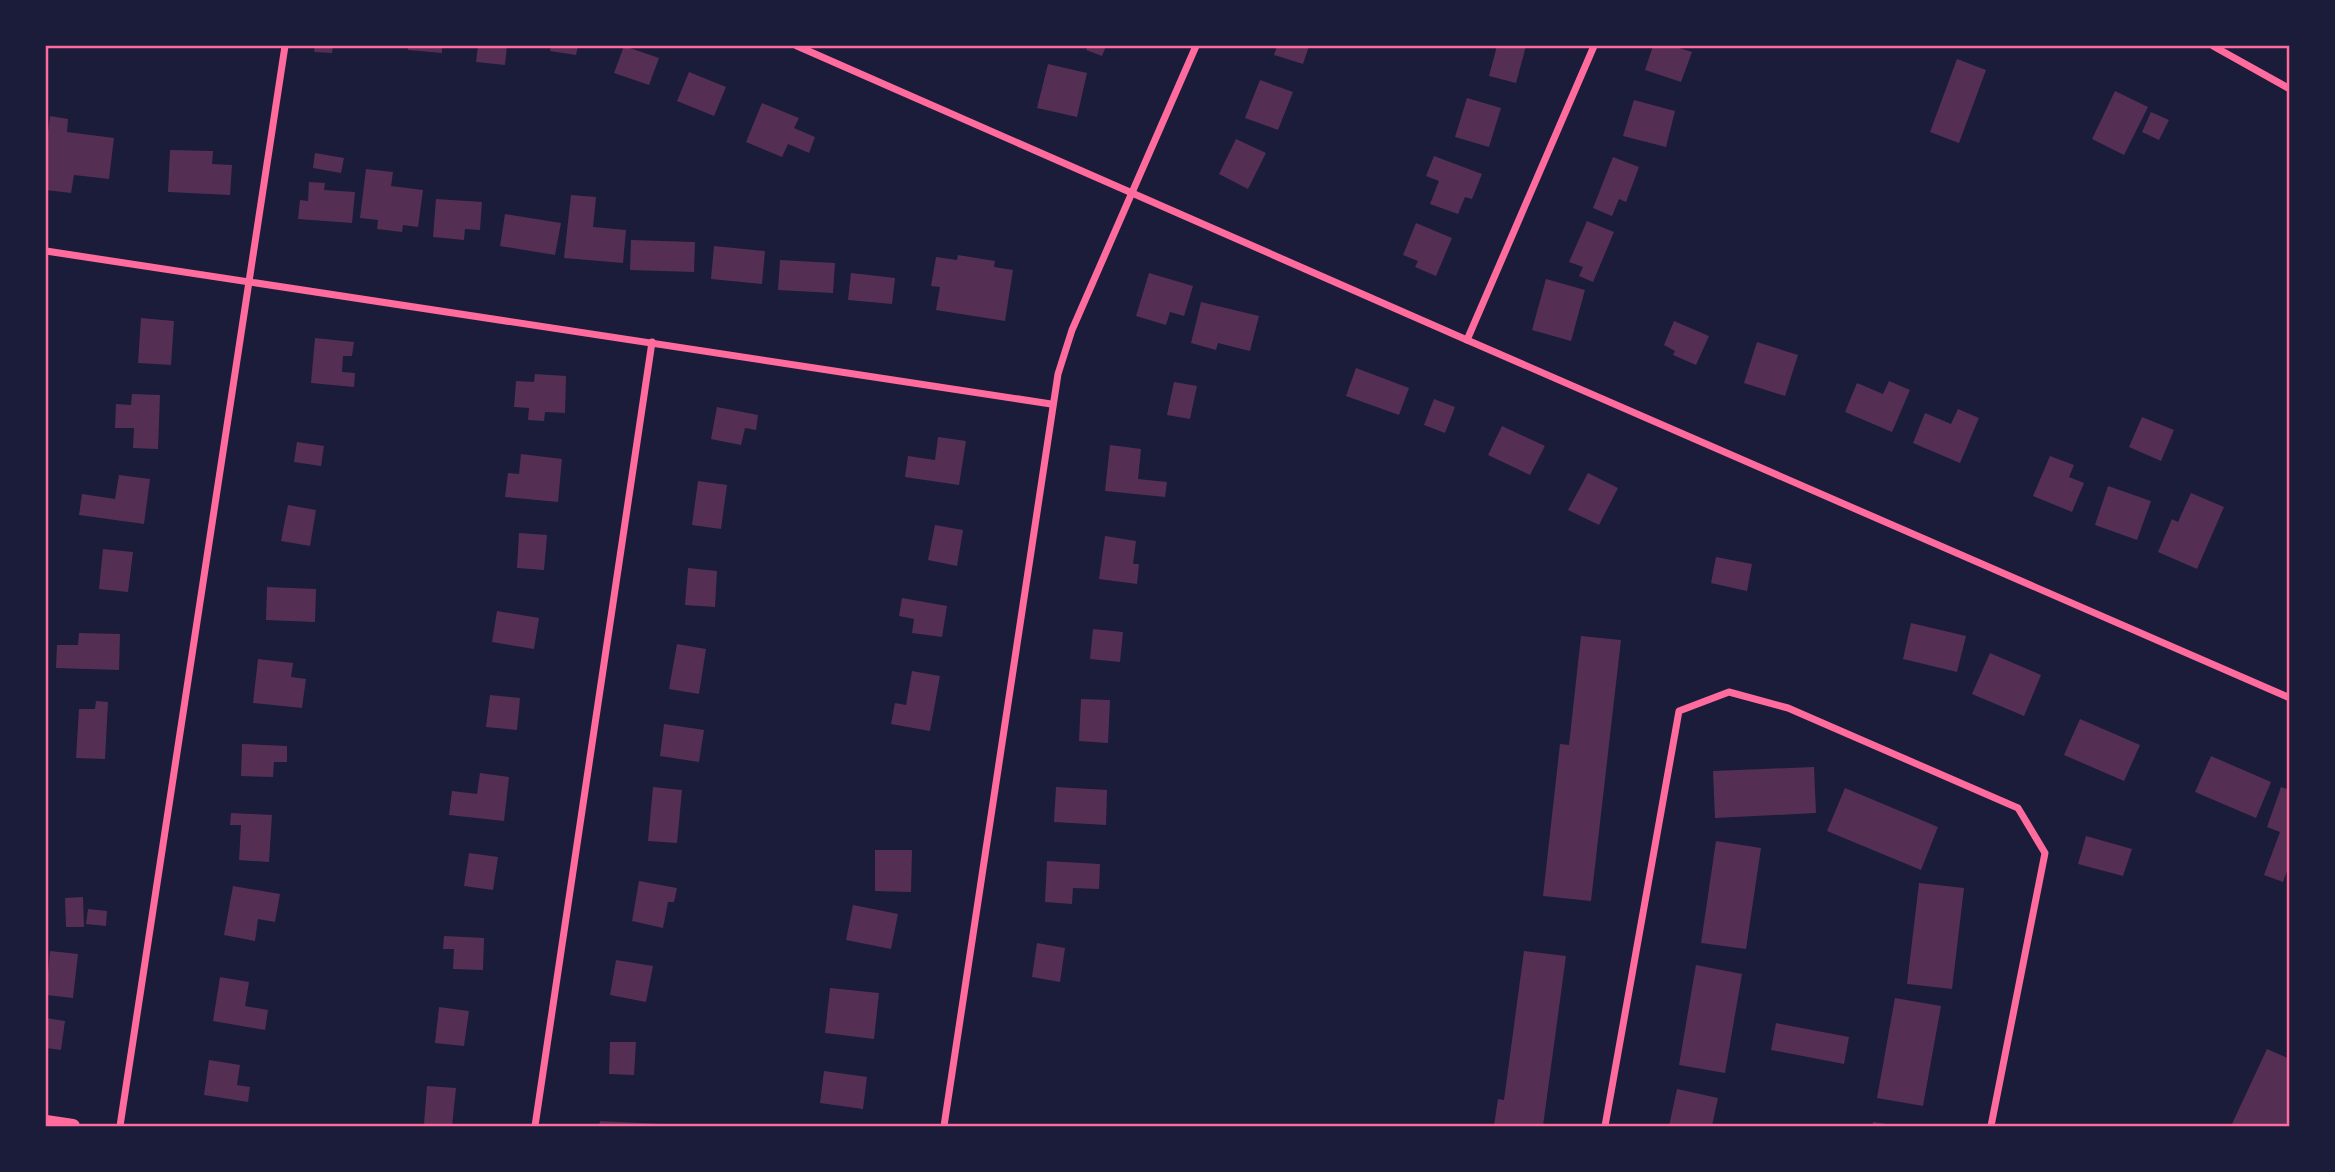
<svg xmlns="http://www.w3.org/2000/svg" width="2335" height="1172" viewBox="0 0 2335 1172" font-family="Spectral,serif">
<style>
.building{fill:#542f53}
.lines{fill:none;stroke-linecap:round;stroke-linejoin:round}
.minor{stroke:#ff6b9d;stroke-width:7}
.secondary{stroke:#ff6b9d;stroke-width:14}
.neatline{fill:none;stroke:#ff6b9d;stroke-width:2.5}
</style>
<rect width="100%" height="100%" fill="#1b1b3a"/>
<g class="building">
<polygon points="315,46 333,46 332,53 314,52"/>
<polygon points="408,46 442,46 442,53 408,50"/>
<polygon points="478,46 507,46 505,65 476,62"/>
<polygon points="551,46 578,46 576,55 550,51"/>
<polygon points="624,46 659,58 649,85 614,73"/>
<polygon points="1088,46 1106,46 1102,56 1086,50"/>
<polygon points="1277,46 1309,46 1303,64 1274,55"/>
<polygon points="1497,46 1526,46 1516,83 1489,76"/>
<polygon points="1653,46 1673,46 1692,52 1681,82 1645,70"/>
<polygon points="1957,59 1986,70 1959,143 1930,132"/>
<polygon points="1048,64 1087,73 1077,117 1037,108"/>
<polygon points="689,72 726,87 714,116 677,101"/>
<polygon points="1260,80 1293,92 1278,130 1245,118"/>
<polygon points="2115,91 2148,107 2124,155 2092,139"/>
<polygon points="1467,98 1501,108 1489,147 1455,137"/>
<polygon points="1634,100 1675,111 1666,147 1623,136"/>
<polygon points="762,103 799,118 794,128 815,137 809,153 788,144 782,157 746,142"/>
<polygon points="2151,112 2169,120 2159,140 2142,132"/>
<polygon points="50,116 68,119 67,132 114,138 109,179 74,175 71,193 46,190 46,148"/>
<polygon points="1236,139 1266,153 1248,189 1219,174"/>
<polygon points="170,150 213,151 212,164 232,165 230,195 168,192"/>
<polygon points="315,153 344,158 341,173 313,168"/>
<polygon points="1434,156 1482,174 1472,199 1465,197 1458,214 1430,204 1439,181 1426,176"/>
<polygon points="1613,157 1639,167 1626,202 1619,199 1612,216 1593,208"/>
<polygon points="366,169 393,172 391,186 423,190 418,227 403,225 402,232 377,229 378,220 360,218"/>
<polygon points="309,182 325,183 324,190 355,192 352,223 298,219 300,200 308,201"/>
<polygon points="571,195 596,197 593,227 626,230 623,263 564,258"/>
<polygon points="436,199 482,202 480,230 465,229 464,240 433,237"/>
<polygon points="505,214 561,223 555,255 500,246"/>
<polygon points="1587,221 1614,232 1593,282 1579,276 1583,267 1569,262"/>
<polygon points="1416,223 1452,238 1436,276 1415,267 1418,261 1403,255"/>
<polygon points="631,240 695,242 694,272 630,270"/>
<polygon points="714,246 765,251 762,284 711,279"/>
<polygon points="958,255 995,261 994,267 1013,270 1005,321 936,310 940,287 931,286 936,257 957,260"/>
<polygon points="780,260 835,263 833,293 778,290"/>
<polygon points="851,273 895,278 892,304 848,300"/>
<polygon points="1149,273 1193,286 1184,316 1170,312 1166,325 1136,316"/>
<polygon points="1546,279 1585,290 1571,341 1532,330"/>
<polygon points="1201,302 1259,316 1250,351 1218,343 1216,350 1191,343"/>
<polygon points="141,318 174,321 171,365 138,363"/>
<polygon points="1674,321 1709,336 1696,365 1673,355 1675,351 1664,345"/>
<polygon points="315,338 354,342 352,356 343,356 342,372 355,373 354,387 311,383"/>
<polygon points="1757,342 1798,355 1785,396 1744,383"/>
<polygon points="1356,368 1409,388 1399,415 1346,396"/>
<polygon points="535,374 566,376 565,413 545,412 544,421 528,420 529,408 514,407 516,381 534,382"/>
<polygon points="1889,381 1910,390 1892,432 1845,412 1857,383 1883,394"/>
<polygon points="1174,382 1197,386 1190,419 1167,415"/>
<polygon points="132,394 160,395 158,449 133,448 134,428 115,428 116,404 131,405"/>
<polygon points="1434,399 1455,407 1445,433 1424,425"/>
<polygon points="717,407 758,415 756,430 745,428 741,445 711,439"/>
<polygon points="1958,409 1979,418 1960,463 1913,443 1925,413 1951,424"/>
<polygon points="2142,417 2174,430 2161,461 2129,447"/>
<polygon points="1502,426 1545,446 1530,475 1488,455"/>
<polygon points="938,437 966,441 959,485 905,477 908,456 935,460"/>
<polygon points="297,442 324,446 321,466 294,462"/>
<polygon points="1110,445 1141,449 1138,479 1167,482 1165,497 1105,491"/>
<polygon points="521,454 562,459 558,502 505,497 508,473 519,474"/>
<polygon points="2050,456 2074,465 2069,477 2084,483 2072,512 2033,496"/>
<polygon points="1588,473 1618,488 1599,525 1568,510"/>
<polygon points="119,475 150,479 144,524 79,515 82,494 115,499"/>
<polygon points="698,481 727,485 721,529 692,525"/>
<polygon points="2108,486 2151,501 2137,540 2095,525"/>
<polygon points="2191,493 2224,507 2197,569 2158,552 2172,519 2178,522"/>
<polygon points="288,505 316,510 310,546 281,541"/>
<polygon points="935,525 963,530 957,566 928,560"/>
<polygon points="519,533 547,535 544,570 517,568"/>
<polygon points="1105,536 1136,541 1133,564 1139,564 1137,584 1099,579"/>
<polygon points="103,549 133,552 128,592 99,589"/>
<polygon points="1716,557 1752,564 1747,591 1711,583"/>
<polygon points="688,568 717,571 715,607 685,605"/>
<polygon points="267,587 316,589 315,622 266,620"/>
<polygon points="902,598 947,606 942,637 912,633 914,619 899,616"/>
<polygon points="497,611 539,618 534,649 492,642"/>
<polygon points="1911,623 1966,636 1957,672 1903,659"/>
<polygon points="1093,629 1123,632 1120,662 1090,659"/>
<polygon points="79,633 120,634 119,670 56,668 57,645 78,645"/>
<polygon points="1581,636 1621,640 1591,901 1543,896 1560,744 1569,745"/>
<polygon points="677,644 706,649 699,694 669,689"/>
<polygon points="1990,653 2041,675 2024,716 1972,694"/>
<polygon points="258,659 293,663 291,677 306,679 302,708 253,703"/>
<polygon points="912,671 940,676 930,731 891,724 895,703 906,705"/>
<polygon points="490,695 520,698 517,730 486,727"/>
<polygon points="1081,699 1110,700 1108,743 1079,741"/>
<polygon points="96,701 108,702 105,759 76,758 79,709 95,709"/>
<polygon points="2080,719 2140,745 2124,781 2064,755"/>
<polygon points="664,724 704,730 699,762 660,756"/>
<polygon points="242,744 287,746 287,762 274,762 273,777 241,776"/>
<polygon points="2211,756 2271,782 2256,818 2195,792"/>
<polygon points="1814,767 1816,813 1715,818 1713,771"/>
<polygon points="480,773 509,777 504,821 449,815 452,791 477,794"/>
<polygon points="653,787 682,790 677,843 648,841"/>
<polygon points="1056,787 1107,790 1106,825 1054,822"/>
<polygon points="2281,787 2290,790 2290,863 2283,882 2264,875 2280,832 2267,827"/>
<polygon points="1845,788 1938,827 1921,870 1827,831"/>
<polygon points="231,813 272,815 269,862 239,860 241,825 230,825"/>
<polygon points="2086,836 2132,849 2123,876 2078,864"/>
<polygon points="1716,841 1761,848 1746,949 1701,943"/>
<polygon points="875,850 912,850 911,892 875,891"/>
<polygon points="469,853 498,857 493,890 464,886"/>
<polygon points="1047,861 1100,864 1099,889 1073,888 1072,904 1045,902"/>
<polygon points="639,881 677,888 674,902 668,902 663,928 632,921"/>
<polygon points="1919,883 1964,888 1952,989 1907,984"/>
<polygon points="233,886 280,894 275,922 258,919 255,941 224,935"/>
<polygon points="83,897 84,927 66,927 65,898"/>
<polygon points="853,905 898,914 891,949 846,940"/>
<polygon points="88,909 107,911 106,926 86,924"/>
<polygon points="444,936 484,938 483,970 453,969 454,949 443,949"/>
<polygon points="1037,943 1065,948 1060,982 1032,977"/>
<polygon points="50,951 78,954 73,998 46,995"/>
<polygon points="1524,951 1566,956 1543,1126 1494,1126 1498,1099 1504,1100"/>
<polygon points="616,960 653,966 646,1002 610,995"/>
<polygon points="1696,965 1742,974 1725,1073 1679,1065"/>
<polygon points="220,977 249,982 245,1006 268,1010 265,1030 213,1021"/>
<polygon points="830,988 879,993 874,1039 825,1033"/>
<polygon points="1895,998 1941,1006 1923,1106 1877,1098"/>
<polygon points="439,1007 469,1011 464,1046 435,1043"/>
<polygon points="46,1018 65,1021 61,1050 46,1048"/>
<polygon points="1776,1023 1849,1037 1844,1064 1771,1050"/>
<polygon points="610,1042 636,1042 634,1075 609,1074"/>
<polygon points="2267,1049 2290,1059 2290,1126 2231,1126"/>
<polygon points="209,1060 240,1065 237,1085 250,1087 248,1102 204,1095"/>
<polygon points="824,1071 867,1077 863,1109 820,1103"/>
<polygon points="427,1086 456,1088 452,1126 424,1124"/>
<polygon points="1677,1089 1718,1098 1712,1126 1669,1126"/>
<polygon points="600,1121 661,1124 660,1126 599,1126"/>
<polygon points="1873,1122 1893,1125 1893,1126 1873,1126"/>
</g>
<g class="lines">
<g class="minor">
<polyline points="797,46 1467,340 2290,698"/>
<polyline points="2213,46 2290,89"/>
<path d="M46,251C380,305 716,352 1051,404"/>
<polyline points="1467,340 1594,46"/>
<polyline points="120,1126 285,46"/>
<polyline points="535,1126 652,342"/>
<polyline points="944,1126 1058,374 1072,330 1196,46"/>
<polyline points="1605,1126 1679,711 1729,692 1788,708 2018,808 2045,853 1991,1126"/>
</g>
<polyline class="secondary" points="46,1122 73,1126"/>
</g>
<rect width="2335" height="1172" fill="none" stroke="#1b1b3a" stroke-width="94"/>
<rect x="47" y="47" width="2241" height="1078" class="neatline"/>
</svg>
